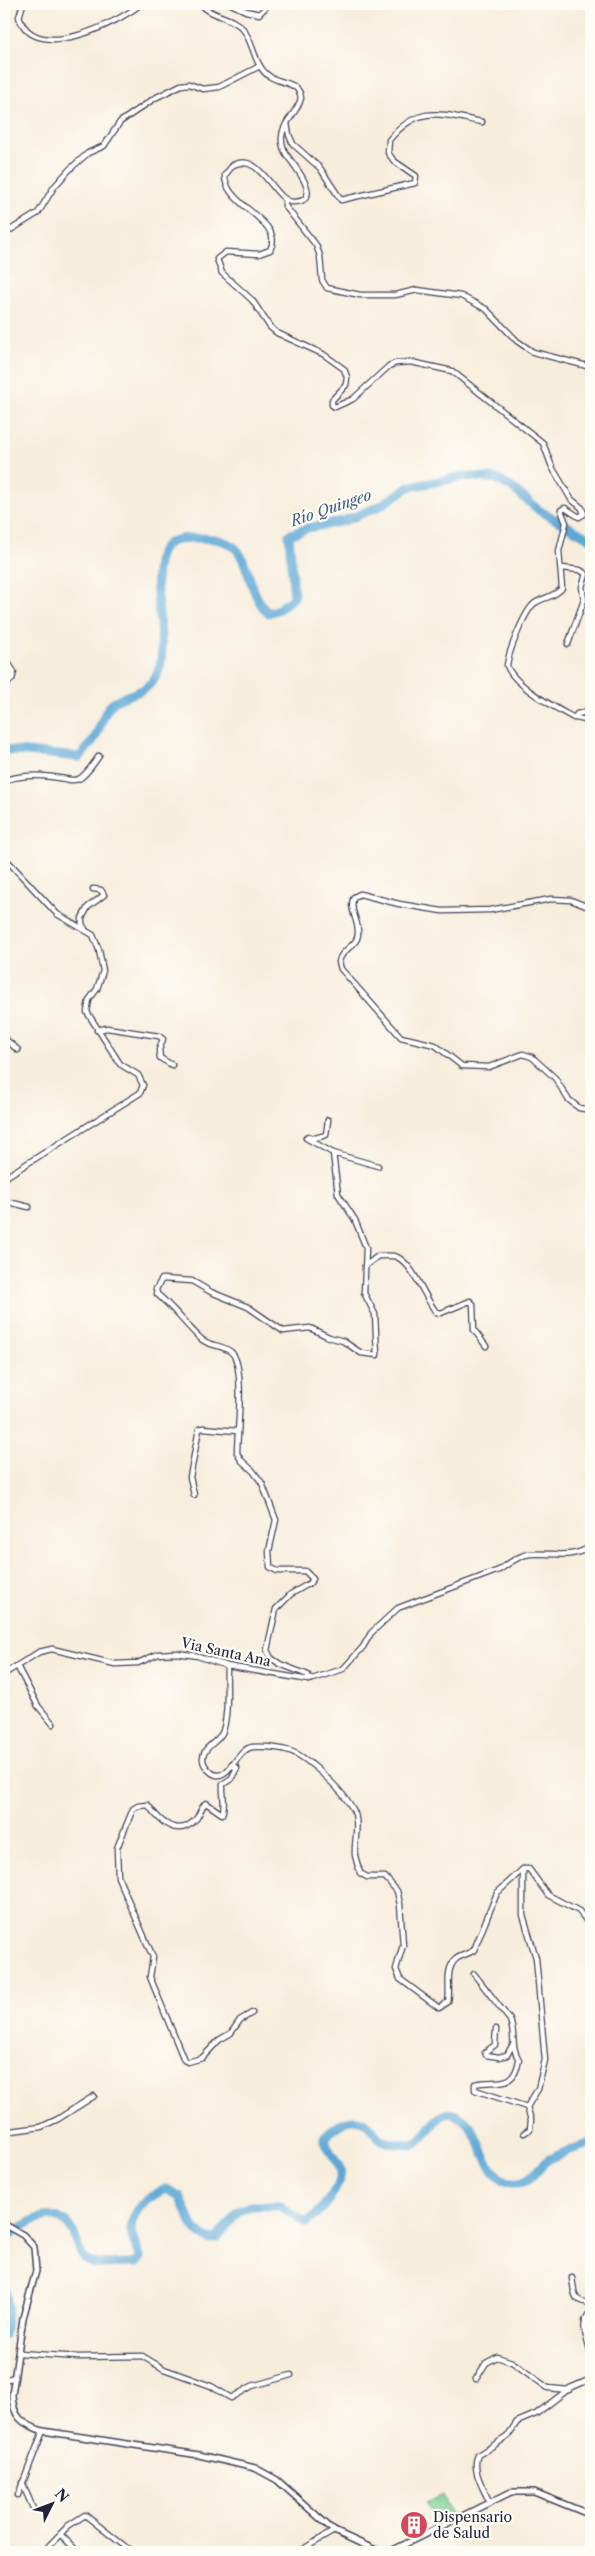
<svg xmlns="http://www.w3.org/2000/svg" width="595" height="2556" viewBox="0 0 595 2556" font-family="'Libre Caslon Text',serif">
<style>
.green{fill:#7acf93;stroke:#4e7867}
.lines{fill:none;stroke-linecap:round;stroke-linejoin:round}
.river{stroke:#5da7d5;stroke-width:9}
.minor-casing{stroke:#424053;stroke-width:7}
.tertiary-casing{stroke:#424053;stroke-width:8}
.minor{stroke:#fff;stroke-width:4.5}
.tertiary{stroke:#fff;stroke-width:5}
.labels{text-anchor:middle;stroke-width:4.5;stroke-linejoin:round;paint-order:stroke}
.street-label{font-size:14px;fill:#22223b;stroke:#fdfcf7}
.poi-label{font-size:14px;fill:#22223b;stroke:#fdfcf7;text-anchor:start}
.water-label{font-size:15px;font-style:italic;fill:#3d5e80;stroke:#fdfcf7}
</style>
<rect width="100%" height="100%" fill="#fdfcf7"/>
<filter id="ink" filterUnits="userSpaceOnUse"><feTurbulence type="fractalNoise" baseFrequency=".02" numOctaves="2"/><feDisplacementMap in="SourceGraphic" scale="10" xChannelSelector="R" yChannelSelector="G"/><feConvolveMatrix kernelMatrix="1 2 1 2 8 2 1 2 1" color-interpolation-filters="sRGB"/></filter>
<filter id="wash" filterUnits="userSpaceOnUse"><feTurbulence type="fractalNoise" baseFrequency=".0096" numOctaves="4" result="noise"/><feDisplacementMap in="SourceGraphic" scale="20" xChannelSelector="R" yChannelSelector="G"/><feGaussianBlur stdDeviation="1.12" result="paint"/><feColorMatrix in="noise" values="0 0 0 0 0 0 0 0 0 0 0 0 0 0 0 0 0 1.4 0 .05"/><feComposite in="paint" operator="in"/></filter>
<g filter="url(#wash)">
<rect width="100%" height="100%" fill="#f7eddc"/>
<polygon class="green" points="442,2495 452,2517 437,2524 427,2503"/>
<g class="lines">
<g class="river">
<path d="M4,750L80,757C85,751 90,745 94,739C101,728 103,710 114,702C128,692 150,695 159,670C169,641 146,575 163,549C169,539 183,538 194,538C208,538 222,538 234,547C249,559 249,595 268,613L279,609L294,597L289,535L308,528L344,521L380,506L409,487L465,476L497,479L511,487L540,511L591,539"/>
<path d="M4,2241C22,2225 55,2200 73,2232C78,2241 77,2250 85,2260L95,2264L137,2263L140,2257C138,2249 131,2238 131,2230C131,2210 149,2196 166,2189L180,2196L194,2229L210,2240L217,2238L239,2211L251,2206H281L306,2223C318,2216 345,2183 340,2169C336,2157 327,2151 324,2138C335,2126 353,2111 369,2126C373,2130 377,2137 382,2140C388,2144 401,2144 408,2145C430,2147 434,2094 465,2121C483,2136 485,2179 512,2183C533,2185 535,2168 548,2160C560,2152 578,2148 591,2143"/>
<polyline points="4,2283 8,2308 4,2335"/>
</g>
</g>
</g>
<g filter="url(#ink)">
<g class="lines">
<g class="minor-casing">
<g id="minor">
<path d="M23,4L19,17C35,64 116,24 141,4"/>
<path d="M201,4C211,17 232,16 243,29C254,43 254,66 269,76C280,84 299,81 301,98C298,112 283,122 282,136C281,142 283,148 286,154C292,163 326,201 294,202C274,203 262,151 233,165L225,175C224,206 286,221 270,250L259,254L226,252L217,259L222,273L252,300L270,327L277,333L323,354L344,369L347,377L346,385L332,400V405L335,407L353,399L389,366L396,363L411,362L452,371L543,443L552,467L571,499L582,508L584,514L579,517L565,508L561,510L566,523L559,551L562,588C555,597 544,597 535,603C525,610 508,653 507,666C515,686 554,707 572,717C578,719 585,719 591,722"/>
<polyline points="231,4 246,11 259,14 269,4"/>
<path d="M287,123L289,135L293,144L320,168L341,200L415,183L416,176L394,161L388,153L389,140C419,104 440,114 482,122"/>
<polyline points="285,199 285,206 316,245 320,256 322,280 327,288 360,295 395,295 417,290 461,296 486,309 517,341 533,352 591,367"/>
<polyline points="4,234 38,213 54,187 70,169 88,153 104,146 120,122 155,98 181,85 189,84 203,89 219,87 260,66"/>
<polyline points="562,568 580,570 586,574 582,587 584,600 568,644"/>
<polyline points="4,656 14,672 12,679 4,686"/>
<polyline points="574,718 577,714 591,711"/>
<path d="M4,780C16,777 31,775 43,776C78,778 75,791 99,756"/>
<polyline points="4,857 57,914 93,935 99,950 103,971 97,989 89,1000 87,1012 120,1064 138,1075 143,1085 140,1093 4,1178"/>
<path d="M591,908L571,900L551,899L490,910L442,911L399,904L360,894L354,897C348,908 359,921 358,933C358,947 341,948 339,962L341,969L401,1037L435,1045L462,1066L489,1067L523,1054L532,1057L555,1078L568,1099L579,1108L591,1110"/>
<polyline points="85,929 82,924 82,918 88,907 104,895 101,890 93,889"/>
<polyline points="97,1030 107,1028 159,1036 163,1039 159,1050 160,1058 172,1065"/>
<polyline points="4,1038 18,1050"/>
<polyline points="328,1120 326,1135 315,1138 308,1136 306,1138 333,1153"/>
<polyline points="4,1201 29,1207"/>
<path d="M365,1266L378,1256C383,1256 392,1255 397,1257C414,1265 424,1297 436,1312L441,1313L470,1301L473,1304L474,1330L486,1346"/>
<polyline points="194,1495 190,1477 199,1429 203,1428 237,1431"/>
<polyline points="17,1666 38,1706 53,1724"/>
<path d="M227,1666C226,1687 229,1711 223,1731C219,1742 204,1746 203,1757C202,1763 207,1769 212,1773C228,1784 237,1749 252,1747C265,1746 286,1748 297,1754C314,1764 348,1795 355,1814C359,1827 354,1842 355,1855C356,1861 359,1868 360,1873L367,1877H385L397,1891L400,1904L403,1945L396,1969L400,1979L439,2008L448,2002C451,1989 444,1970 456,1959C461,1955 469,1954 474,1950L497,1893L523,1869H529L548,1895L579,1911L591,1927"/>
<path d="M4,1674L39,1652L52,1649L115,1664L138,1663L158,1654L177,1653L198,1656L227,1666L309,1680L343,1669L363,1647L371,1633L398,1608L499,1570C508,1564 519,1555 530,1554C552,1552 572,1560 591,1546"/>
<path d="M309,1680L308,1675L280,1664L271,1658L267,1650L276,1609L291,1594L310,1583L313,1579L305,1571H277L270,1567L269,1551L276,1520L262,1483L253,1471L241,1460L237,1453C237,1433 246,1364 231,1352C222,1344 209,1347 200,1338C185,1324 173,1307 157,1294L156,1289L162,1279L192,1281L211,1292L248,1307L283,1331L310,1328L329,1337L343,1341L361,1353L377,1355L375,1314L364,1293L366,1248L355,1220L338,1194L333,1153L378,1166"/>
<path d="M231,1765L237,1768L231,1779L223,1784C222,1794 226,1805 222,1814L206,1803C201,1807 200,1814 196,1819C178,1839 160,1822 148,1805L138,1806L133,1809L117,1848L118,1877L153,1957L150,1977L184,2060L188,2062L202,2058L219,2040L231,2033L240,2020L252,2013"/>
<polyline points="523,1869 523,1915 536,1958 545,2060 538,2089 527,2107"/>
<path d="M474,1974L510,2020C516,2036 510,2045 519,2060C514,2090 497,2079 475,2084V2090L527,2107L531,2120L530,2129L524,2133"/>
<polyline points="496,2029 495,2045 485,2052 486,2055 499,2057 507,2055 512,2046"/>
<polyline points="4,2132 41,2127 58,2119 94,2096"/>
<path d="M572,2278C575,2294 572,2302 591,2303"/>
<path d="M591,2312C578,2323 588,2340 591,2355"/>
<polyline points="19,2353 78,2357 142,2356 164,2369 211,2386 231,2398 252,2386 291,2375"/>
<polyline points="476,2379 486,2363 497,2357 512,2362 548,2388 569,2390"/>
<polyline points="4,2380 15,2377"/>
<polyline points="22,2483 33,2508"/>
<polyline points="18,2495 43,2431"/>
<path d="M489,2501C483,2488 471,2469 478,2455L507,2437L517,2422L536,2414L570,2388L591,2379"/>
<polyline points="61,2535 78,2552"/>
<polyline points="43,2552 68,2526 85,2515 132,2552"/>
<polyline points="298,2552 334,2531"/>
</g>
</g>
<g class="tertiary-casing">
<g id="tertiary">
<path d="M4,2228L7,2226L23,2235L34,2247L36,2271L23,2318L12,2395C13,2417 22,2424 43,2431L199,2455L255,2468L277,2480L334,2531L380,2552"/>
<polyline points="389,2552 511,2492 534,2492 591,2515"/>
</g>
</g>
<use href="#minor" class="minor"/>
<use href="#tertiary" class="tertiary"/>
</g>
</g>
<defs>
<g id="building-disc" transform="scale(1.4375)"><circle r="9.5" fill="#d1495b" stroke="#fdfcf7"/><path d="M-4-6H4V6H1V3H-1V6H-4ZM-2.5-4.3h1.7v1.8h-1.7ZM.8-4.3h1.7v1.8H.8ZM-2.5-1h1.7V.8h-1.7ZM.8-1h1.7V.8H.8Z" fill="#fff"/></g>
</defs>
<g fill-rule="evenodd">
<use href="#building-disc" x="414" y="2525"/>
</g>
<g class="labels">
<g class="street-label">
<text transform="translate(226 1652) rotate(12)" y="5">Via Santa Ana</text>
</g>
<g class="poi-label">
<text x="433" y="2522">Dispensario<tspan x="433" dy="16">de Salud</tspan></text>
</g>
<g class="water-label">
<text transform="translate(331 508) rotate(-19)" y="5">Río Quingeo</text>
</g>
</g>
<rect width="595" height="2556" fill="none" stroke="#fdfcf7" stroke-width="20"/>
<g transform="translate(52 2504) rotate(48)" stroke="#fdfcf7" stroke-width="4" paint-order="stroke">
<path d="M0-4L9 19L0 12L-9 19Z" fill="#22223b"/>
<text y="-8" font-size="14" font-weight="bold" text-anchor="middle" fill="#22223b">N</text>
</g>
</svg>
